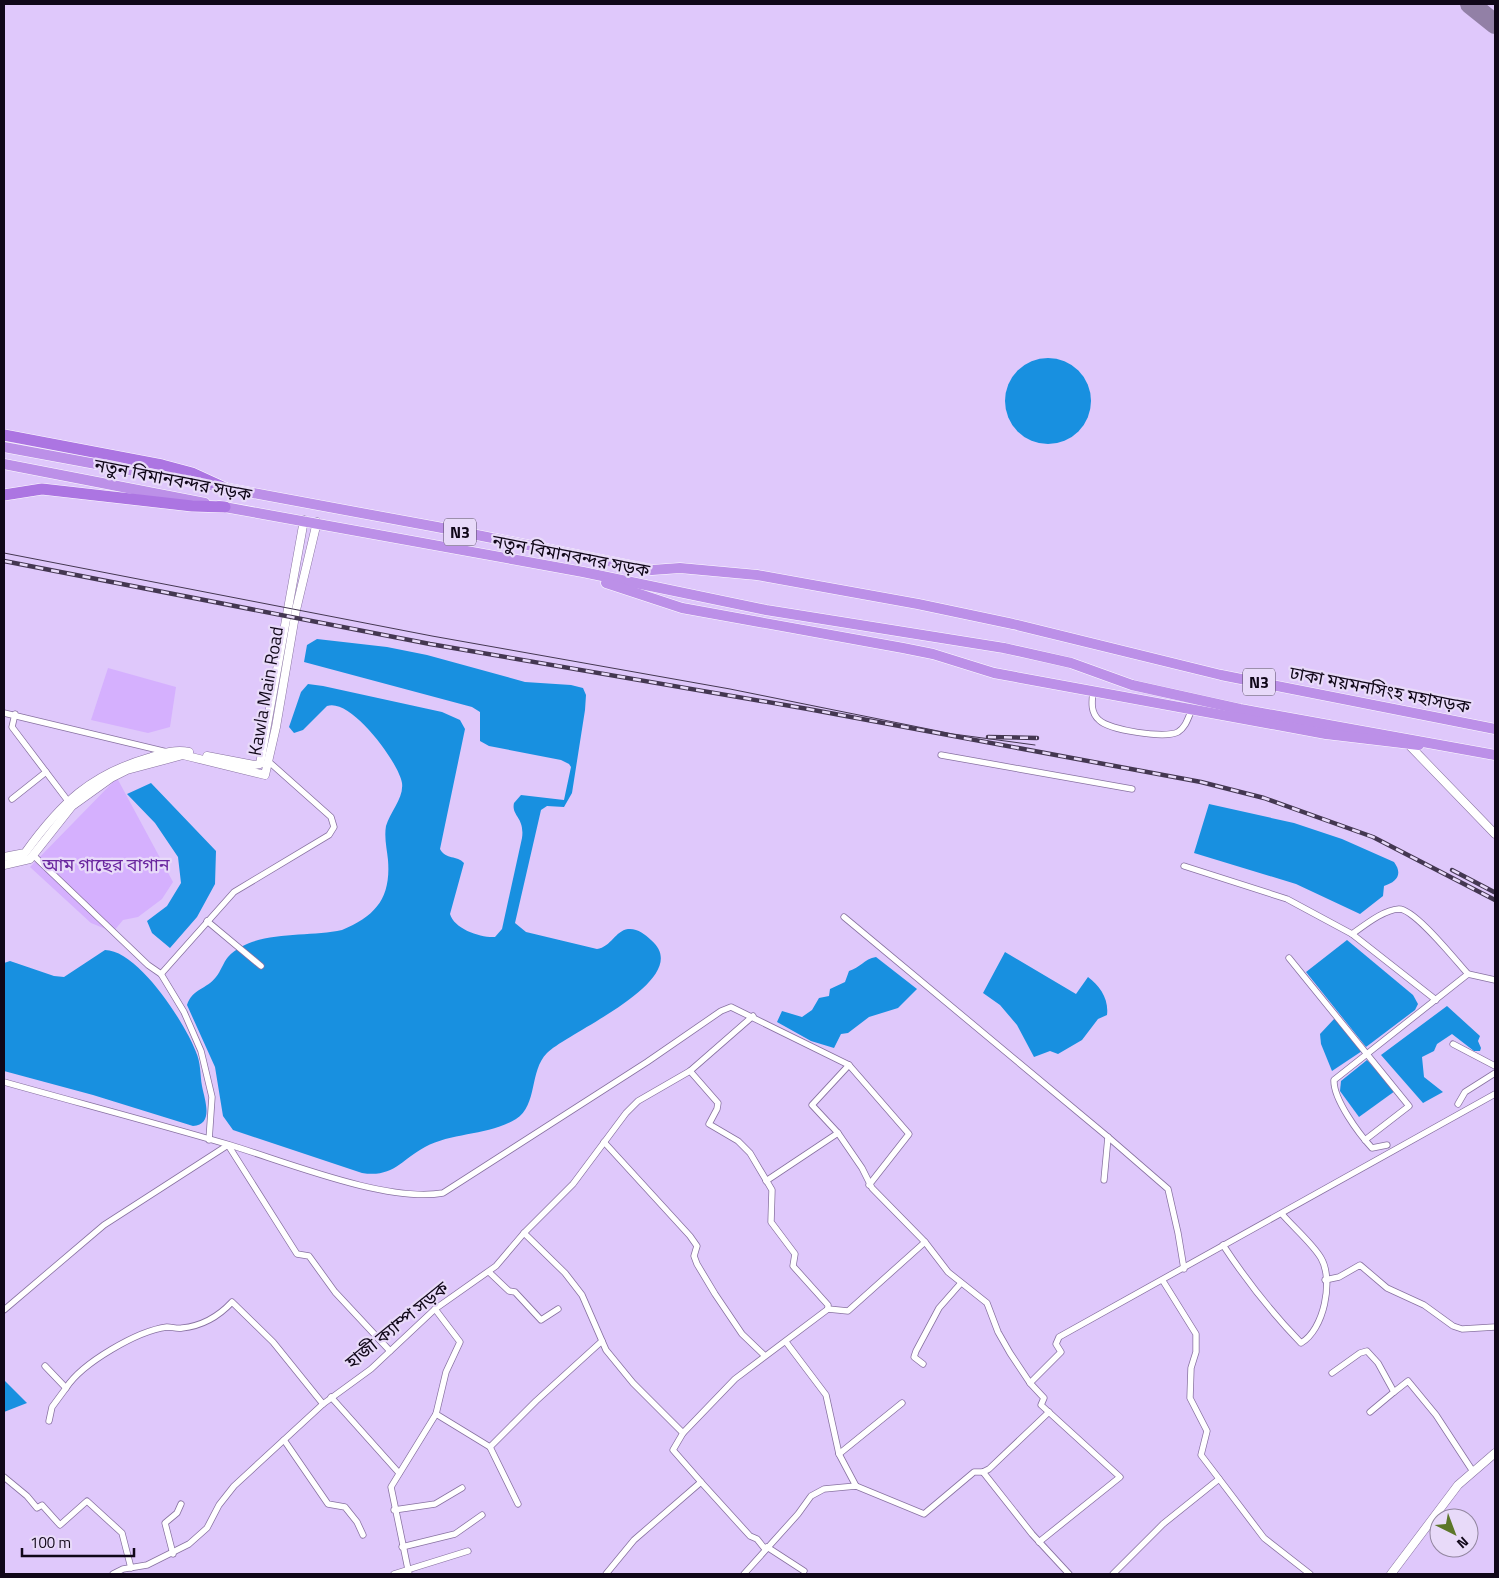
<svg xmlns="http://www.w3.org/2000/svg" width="1499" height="1578" viewBox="0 0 1499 1578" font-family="'Titillium Web','Noto Sans Bengali',sans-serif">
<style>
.green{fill:#d5b0fe}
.water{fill:#1890e0}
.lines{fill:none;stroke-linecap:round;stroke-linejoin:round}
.taxiway{stroke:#9280a6;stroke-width:20}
.minor-casing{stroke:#8872a1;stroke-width:7}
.tertiary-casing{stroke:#8872a1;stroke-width:9}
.trunk-casing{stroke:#fff;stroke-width:11}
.motorway-casing{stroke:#fff;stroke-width:12}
.minor{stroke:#fff;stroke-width:5.5}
.tertiary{stroke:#fff;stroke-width:8}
.trunk{stroke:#bc90e8;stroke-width:10}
.motorway{stroke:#ac75e2;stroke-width:11}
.tram{stroke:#443751;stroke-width:1}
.rail-casing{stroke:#443751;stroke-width:4.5}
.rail{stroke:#e8daf9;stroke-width:2.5;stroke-dasharray:8;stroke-linecap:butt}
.labels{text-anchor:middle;stroke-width:4.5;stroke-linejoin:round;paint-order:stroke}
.shield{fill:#e8daf9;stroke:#51465c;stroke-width:1}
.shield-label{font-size:16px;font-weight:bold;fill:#100718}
.street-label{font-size:18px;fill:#100718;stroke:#e8daf9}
.park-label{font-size:18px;fill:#6a269f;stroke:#e8daf9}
</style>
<rect width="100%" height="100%" fill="#dfc8fb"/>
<g class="green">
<polygon points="108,668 176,687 170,727 148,733 91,720"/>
<polygon points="117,778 173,882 162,899 138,917 123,920 113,932 91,923 30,867"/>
</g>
<g class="water">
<circle cx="1048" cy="401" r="43"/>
<path d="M317,639L387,647L427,655L525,682L571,685L583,688L586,695L585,710L572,793L564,807L547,806L541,810L515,923L526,932L597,949C611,947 615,931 628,929C637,928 645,934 651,940C697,979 568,1032 547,1053C529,1071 538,1105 516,1119C488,1136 453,1132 425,1147C401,1160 393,1178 362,1173L233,1130L223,1116L215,1067L187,1005C192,989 207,989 216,977C221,971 223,963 228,957C254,929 307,938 342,930C376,916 391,898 388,860C387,849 384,838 386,826C390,812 404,798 402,783C399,763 351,697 327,706L303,730L294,733L289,727L301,692L308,684L323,686L442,712L460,720L465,729L440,849C446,860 457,855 464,863L450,914C454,929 481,938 495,937L502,929L522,838C525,817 511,816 514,803L521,795L564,800L571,767L569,764L561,760L489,746L480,741V712L472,707L304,662L307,645Z"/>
<polygon points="151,783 216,851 215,884 197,917 170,948 152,933 147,921 167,906 181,883 178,857 155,823 127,794"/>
<path d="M1209,804L1294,823L1342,839L1394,862C1403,874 1397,882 1384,886L1383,896L1360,914L1296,884L1194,853Z"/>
<polygon points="1347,940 1413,995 1418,1004 1415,1010 1366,1047 1306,972"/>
<path d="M105,950C138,950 185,1023 196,1052C201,1063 200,1075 202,1086C205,1101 214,1124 193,1126L93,1095L4,1071V963L10,961L54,976L64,977Z"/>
<path d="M1005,952L1076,994L1088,977C1100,986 1109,999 1107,1015L1098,1019L1082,1040L1058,1054L1050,1051L1034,1057L1017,1025L1000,1005L983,993Z"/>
<path d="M876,957L917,989L898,1008L869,1017L848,1033L841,1034L834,1048L811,1041L777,1022L782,1011L802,1017L812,1010L819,998L829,996L830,989L845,982L849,971C860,968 864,959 876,957Z"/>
<polygon points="1447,1006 1480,1036 1478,1041 1481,1048 1480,1051 1474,1051 1452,1034 1437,1044 1434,1051 1422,1057 1424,1077 1443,1092 1423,1103 1381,1055"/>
<polygon points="1335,1018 1362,1051 1332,1071 1321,1044 1320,1034"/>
<polygon points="1367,1060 1395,1091 1359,1117 1340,1091 1341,1081"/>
<polygon points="4,1380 27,1403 4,1412"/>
</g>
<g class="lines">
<polyline class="taxiway" points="1470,4 1495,24"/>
<g class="minor-casing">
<g id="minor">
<path d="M1093,691C1092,701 1090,712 1099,720C1109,730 1165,739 1178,732C1186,727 1188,718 1192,709"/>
<polyline points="4,713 167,752"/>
<polyline points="15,714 12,727 68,801"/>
<polyline points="941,755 1132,789"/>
<polyline points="12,799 46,772"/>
<polyline points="33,855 148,965 161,974 184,1012 201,1051 212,1097 209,1140"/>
<path d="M1184,866L1287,899L1352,934C1365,925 1383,910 1399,909C1415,909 1456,961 1468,974"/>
<polyline points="844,917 1108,1137 1168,1189 1178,1233 1184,1269"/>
<polyline points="207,921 261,966"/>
<polyline points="1352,934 1436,1000"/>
<polyline points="1289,958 1409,1106 1365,1140"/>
<polyline points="161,974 234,892 329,835 334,827 331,817 268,761"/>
<polyline points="1453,1044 1495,1066"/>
<polyline points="849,1065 909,1134 869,1185"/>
<polyline points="690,1071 718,1103 717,1109 709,1124 738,1141 750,1153 772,1190 771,1222 795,1254 793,1266 828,1305 828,1309"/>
<path d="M4,1082C79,1103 155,1123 230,1145C286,1162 387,1203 443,1193L647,1062L721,1011L731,1007L849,1065L812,1105L838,1133L862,1168L872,1188L925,1242L948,1272L987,1303L998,1332L1010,1353L1030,1383L1044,1398L1041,1405L1120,1477L1039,1542"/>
<polyline points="1458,1104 1465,1092 1495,1073"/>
<polyline points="604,1142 690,1236 697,1246 694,1256 697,1264 715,1294 742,1334 764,1355"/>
<path d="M1387,1145L1372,1148C1359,1134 1333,1099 1334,1080L1468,974L1495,980"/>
<polyline points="1104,1180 1108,1137"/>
<polyline points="766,1181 838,1133"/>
<polyline points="524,1233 565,1273 582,1295 606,1350 633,1383 683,1433"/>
<path d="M1223,1245C1246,1280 1272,1313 1301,1343C1324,1330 1334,1280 1321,1258C1313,1244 1293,1227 1282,1214"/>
<polyline points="490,1273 509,1291 515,1292 541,1320 558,1309"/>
<polyline points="1325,1280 1339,1277 1360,1265 1387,1288 1424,1305 1453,1326 1462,1329 1495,1327"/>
<polyline points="1163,1281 1196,1334 1196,1352 1191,1368 1190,1398 1207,1431 1201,1455 1264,1538 1310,1574"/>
<polyline points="828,1309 848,1311 925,1242"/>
<polyline points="4,1310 104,1225 228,1145 297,1254 309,1256 335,1292 390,1351"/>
<polyline points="786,1342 826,1395 839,1454 856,1486"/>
<polyline points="923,1364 914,1357 916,1351 939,1308 961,1283"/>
<polyline points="45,1366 66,1388 52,1407 49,1421"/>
<polyline points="1332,1373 1360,1353 1367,1351 1378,1363 1394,1392 1370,1412"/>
<polyline points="1030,1383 1061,1352 1056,1344 1059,1337 1495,1094"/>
<path d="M66,1388C82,1363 137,1331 167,1327C172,1327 177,1329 182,1328C202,1326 219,1316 232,1302L273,1342L323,1404"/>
<polyline points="1394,1392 1408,1381 1436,1415 1472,1470"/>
<polyline points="331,1397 399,1473"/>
<polyline points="436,1414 490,1447 518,1504"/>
<polyline points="284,1440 328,1504 345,1507 357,1522 363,1535"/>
<polyline points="490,1447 536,1401 602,1341"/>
<polyline points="839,1454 902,1403"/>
<polyline points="983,1472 1032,1534 1069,1574"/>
<polyline points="4,1477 27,1496 37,1508 42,1505 60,1525 87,1501 122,1533 131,1568"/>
<polyline points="701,1482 750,1536 757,1539 765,1549"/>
<polyline points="394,1510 435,1504 462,1488"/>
<polyline points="402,1547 455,1534 482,1515"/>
<polyline points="767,1547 804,1571"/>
<polyline points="173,1554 165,1523 177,1513 181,1504"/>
<polyline points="113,1574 123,1569 147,1565 189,1544 207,1528 219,1505 234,1486 323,1404 371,1369 435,1309 496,1266 524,1233 573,1184 626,1113 638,1101 690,1071 753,1016"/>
<polyline points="394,1574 468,1551"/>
<polyline points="409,1574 391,1487 436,1414 446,1372 460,1342 435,1309"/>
<polyline points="606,1574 634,1540 701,1482 673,1450 683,1433 735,1379 828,1309"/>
<polyline points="744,1574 798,1514 811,1496 824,1489 856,1486 924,1514 974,1472 983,1472 989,1469 1049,1412"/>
<polyline points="1113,1574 1163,1524 1219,1479"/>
</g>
</g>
<g class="tertiary-casing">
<g id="tertiary">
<polyline points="1409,745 1495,834"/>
<polyline points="207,756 254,765 260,764 304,520"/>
<path d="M4,857L25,853C61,803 91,774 151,757C164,753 176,749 189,752"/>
<polyline points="4,865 30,859 72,806 111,778 127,770 183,755 265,775 276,727 296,610 317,522"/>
<polyline points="1391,1574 1458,1485 1495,1453"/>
</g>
</g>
<g class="trunk-casing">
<g id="trunk">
<polyline points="4,447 437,527 652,570 680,568 757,575 918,604 1013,624 1221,675 1495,729"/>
<polyline points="4,464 205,503"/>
<polyline points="219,506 583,572 766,610 1004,648 1071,663 1132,685 1240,709 1495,755"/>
<polyline points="606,583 682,608 903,648 933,654 994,673 1326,734 1419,745"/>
</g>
</g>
<g class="motorway-casing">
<g id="motorway">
<polyline points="4,435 162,465 192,473 227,489"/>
<polyline points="4,495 42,489 192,506 225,507"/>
</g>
</g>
<use href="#minor" class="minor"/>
<use href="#tertiary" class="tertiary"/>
<use href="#trunk" class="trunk"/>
<use href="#motorway" class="motorway"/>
<polyline class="tram" points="4,553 432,636 730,689 953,734 1035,745"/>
<g class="rail-casing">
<g id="rail">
<polyline points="4,561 430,644 808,709 1201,782 1264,798 1373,837 1495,900"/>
<polyline points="988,737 1037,738"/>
<polyline points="1452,870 1494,892"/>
</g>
</g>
<use href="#rail" class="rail"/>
</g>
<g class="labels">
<g class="shield">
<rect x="444" y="518.5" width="32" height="27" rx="4"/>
<rect x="1243" y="668.5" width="32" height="27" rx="4"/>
</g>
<g class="shield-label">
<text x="460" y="538">N3</text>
<text x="1259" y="688">N3</text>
</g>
<g class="street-label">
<text transform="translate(173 480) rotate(11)" y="6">নতুন বিমানবন্দর সড়ক</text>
<text transform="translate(571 556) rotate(11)" y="6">নতুন বিমানবন্দর সড়ক</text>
<text transform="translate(1380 690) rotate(11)" y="6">ঢাকা ময়মনসিংহ মহাসড়ক</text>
<text transform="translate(266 691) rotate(-80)" y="6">Kawla Main Road</text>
<text transform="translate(397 1325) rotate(-39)" y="6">হাজী ক্যাম্প সড়ক</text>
</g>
<g class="park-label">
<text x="106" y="871">আম গাছের বাগান</text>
</g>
</g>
<rect width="1499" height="1578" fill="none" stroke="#100718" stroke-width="10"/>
<g transform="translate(1454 1533) rotate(138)"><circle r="24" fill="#e8daf9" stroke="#92869f"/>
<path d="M0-4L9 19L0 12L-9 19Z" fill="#5c7629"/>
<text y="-8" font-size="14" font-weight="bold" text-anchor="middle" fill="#100718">N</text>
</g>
<path d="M22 1548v8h112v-8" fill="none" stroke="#100718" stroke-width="2.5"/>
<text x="30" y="1548" font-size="15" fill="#100718" stroke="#e8daf9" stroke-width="4" paint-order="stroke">100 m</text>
</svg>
